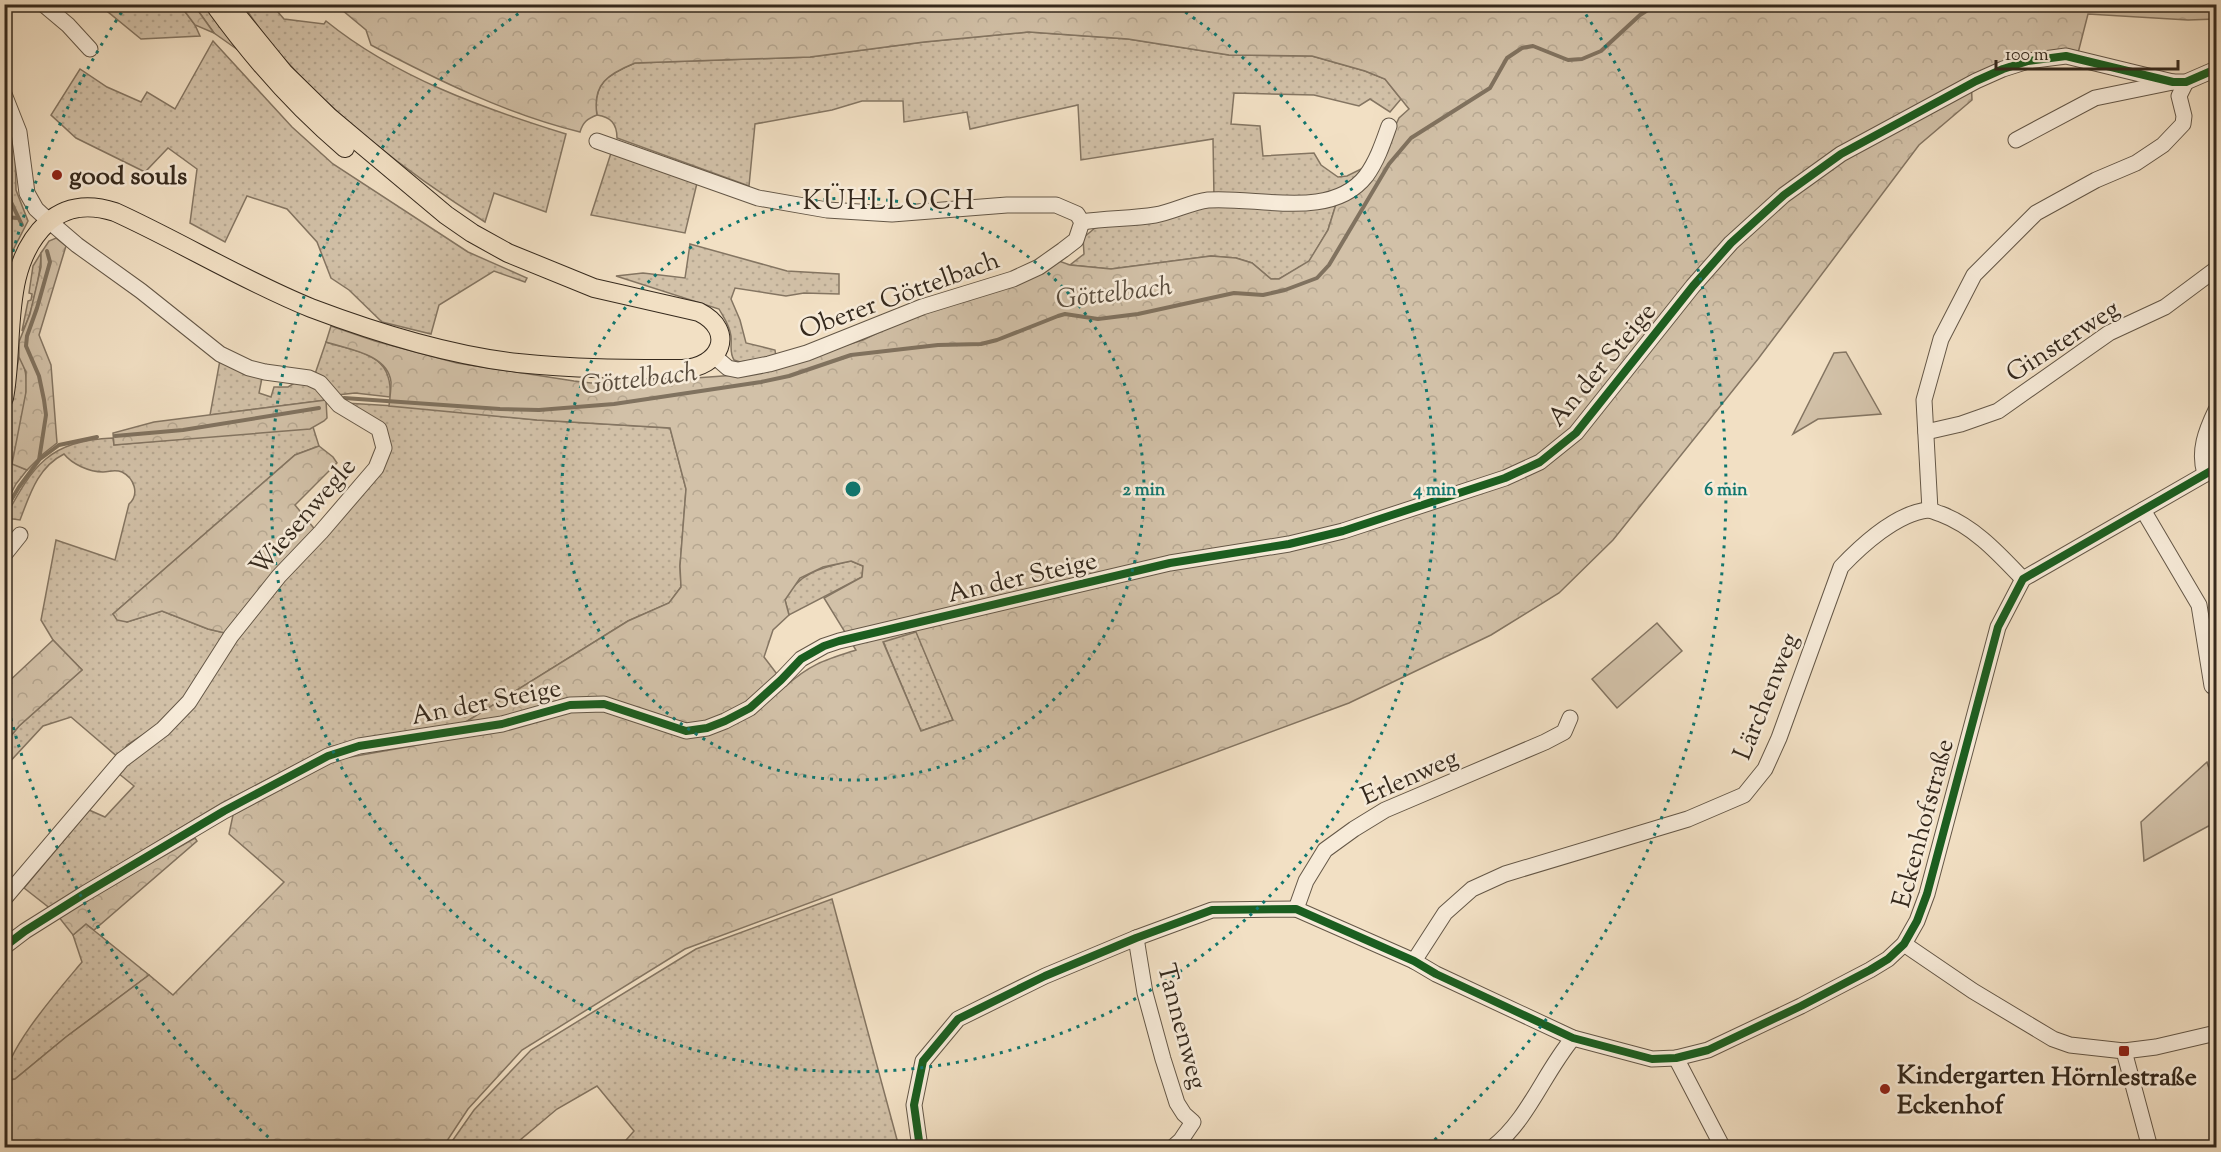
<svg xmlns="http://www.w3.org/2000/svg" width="2221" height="1152" viewBox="0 0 2221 1152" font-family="'Sorts Mill Goudy',serif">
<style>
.grass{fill:url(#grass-dots);stroke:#847562;stroke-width:1.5}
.forest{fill:url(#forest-crowns);stroke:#847562;stroke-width:1.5;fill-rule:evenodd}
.park{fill:#d2c1a8;stroke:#847562;stroke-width:1.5}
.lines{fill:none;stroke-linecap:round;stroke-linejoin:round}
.stream{stroke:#80725f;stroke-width:4}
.minor-casing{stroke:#645747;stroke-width:17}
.major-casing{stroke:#35291d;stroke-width:20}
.minor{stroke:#f7ebd9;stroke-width:15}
.major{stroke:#f2e0c4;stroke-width:18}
.cycleway-casing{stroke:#f7ebd9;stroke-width:11}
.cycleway{stroke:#1b5e20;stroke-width:8}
.ring{fill:none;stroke:#0f766e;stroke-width:3;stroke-dasharray:3 6}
.poi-dot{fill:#8f2418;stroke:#f7ebd9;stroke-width:2}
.labels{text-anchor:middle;stroke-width:5;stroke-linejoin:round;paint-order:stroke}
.poi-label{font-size:26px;font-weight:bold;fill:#35291d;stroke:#f7ebd9;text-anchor:start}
.street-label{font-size:26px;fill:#35291d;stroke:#f7ebd9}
.neighbourhood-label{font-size:27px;letter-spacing:1.5px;fill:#35291d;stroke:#f7ebd9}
.water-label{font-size:27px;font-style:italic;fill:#5a4d3e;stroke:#f7ebd9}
.centre{fill:#0f766e;stroke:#f7ebd9;stroke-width:3}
.ring-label{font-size:18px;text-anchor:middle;font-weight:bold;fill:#0f766e;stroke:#f7ebd9;stroke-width:5;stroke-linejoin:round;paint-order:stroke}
</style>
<defs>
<pattern id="grass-dots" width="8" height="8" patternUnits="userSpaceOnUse" patternTransform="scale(1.5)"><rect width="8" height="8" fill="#d2c1a8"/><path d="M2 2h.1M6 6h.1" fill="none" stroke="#b5a690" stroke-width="1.8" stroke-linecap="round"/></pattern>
<pattern id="forest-crowns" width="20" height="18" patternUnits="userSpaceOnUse" patternTransform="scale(1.5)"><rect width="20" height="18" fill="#d2c1a8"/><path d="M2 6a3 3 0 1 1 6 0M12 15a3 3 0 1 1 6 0" fill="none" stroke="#b5a690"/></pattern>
</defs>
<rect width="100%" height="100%" fill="#f2e0c4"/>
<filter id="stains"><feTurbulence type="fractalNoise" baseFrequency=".00333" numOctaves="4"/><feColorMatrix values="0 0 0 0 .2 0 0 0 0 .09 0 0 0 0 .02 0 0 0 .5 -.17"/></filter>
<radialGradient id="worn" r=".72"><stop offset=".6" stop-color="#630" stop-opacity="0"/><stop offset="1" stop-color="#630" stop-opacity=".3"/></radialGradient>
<g class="grass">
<polygon points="104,4 180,5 195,25 200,36 141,39 102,7"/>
<polygon points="194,5 204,5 238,50 214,33"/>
<path d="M243,5H272L284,19L324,24L326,21C395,77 482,108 566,134L546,212L494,193L485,222C409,174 338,120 279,53C265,38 254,20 243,5Z"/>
<path d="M1029,32L1128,39L1229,55L1312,56L1365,71L1385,79L1401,99L1390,112L1370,99L1359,106L1314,95L1234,93L1231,124L1260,126L1263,156L1314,153L1321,165L1338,177L1347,176L1365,167L1364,174L1322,198H1214L1213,139L1081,160L1078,105L970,129L967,112L904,122L903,101H862L832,110L755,124L749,186L617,138C617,124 611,117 597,115C592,84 608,74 635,63L810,57L924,42Z"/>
<polygon points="213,41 292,127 333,164 468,252 527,278 525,282 494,271 439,305 431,334 382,322 349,290 331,278 317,242 287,209 247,196 225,242 190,223 197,169 168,148 145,172 76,138 51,115 80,69 107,87 141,102 147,92 175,109"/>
<polygon points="5,112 15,145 16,190 28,221 10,256 5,274"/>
<polygon points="612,150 698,179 685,233 591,215"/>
<polygon points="1337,201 1328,230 1309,262 1279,279 1271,279 1252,263 1236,258 1211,256 1111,269 1070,265 1084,254 1083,238 1095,228 1214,203"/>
<path d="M690,244L787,271L839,274V294L804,293L786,296L735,288L731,299L740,320L746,343L775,350L776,357L740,362L734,360C729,352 732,346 731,336C730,326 724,318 719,309L616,276L643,273L685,278Z"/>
<path d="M41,253C41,270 32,317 22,331L28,301L31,300L32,294L29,293L33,266Z"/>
<path d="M326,342C360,353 393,353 390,397L355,393L337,395L315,374Z"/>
<path d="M19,357C37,379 17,437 12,463L27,470L16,484L5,505V428Z"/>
<polygon points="220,360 262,378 259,393 271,397 274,387 288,387 298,381 313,384 326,400 210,415"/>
<polygon points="345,403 412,407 537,420 670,428 686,489 680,566 681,587 669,603 628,621 461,725 358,740 330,747 222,803 87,884 51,909 24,888 89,810 105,817 134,786 118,773 152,740 387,447"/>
<path d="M313,427L319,446L295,455L113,614L127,622L162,611L208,629L229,634L169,718L127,745L119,758L71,717L43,726L5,767V743L19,726L82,670L53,640L41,620L56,540L115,560L129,504C140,494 134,478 122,472C114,469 110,472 103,472C89,472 72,464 64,454C38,467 30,494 20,520L5,518C33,465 49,441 113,438L114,445Z"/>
<path d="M851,561L863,566L862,577L789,615L785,600C798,572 824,567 851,561Z"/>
<polygon points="916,631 953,720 921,731 883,641"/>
<polygon points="832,899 899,1147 620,1147 634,1131 597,1086 557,1109 519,1141 518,1147 448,1147 474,1110 531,1050 696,949"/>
<path d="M86,924L149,975L66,1037L15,1079L5,1081C4,1051 62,986 82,962L73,935Z"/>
</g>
<g class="forest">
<polygon points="180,5 194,5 214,33 195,25"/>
<path d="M336,5H2216V19L2188,20L2088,14L2078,53L1971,77L1972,100L1919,145L1758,359L1613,540L1559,593L1491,635L1349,703L685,949L522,1050L468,1109L443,1147L5,1148V1081L15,1079L66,1037L149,975L173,995L284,882L229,834L233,815L285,786L339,759L440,741L461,725L628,621L669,603L681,587L680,566L686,489L670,428L537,420L389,406C390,398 391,389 391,382C388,354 347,349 326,342L331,326L375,341L457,363L574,381L591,383L633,379L668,380L750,374L863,340L904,320L1059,261L1070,265L1111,269L1211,256L1236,258L1252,263L1271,279H1279L1309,261L1328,230L1337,201L1378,162L1399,118L1409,109L1385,79L1365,71L1312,56L1229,55L1128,39L1029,32L924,42L810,57L635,63C608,74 592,84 597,115C587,119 583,122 580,132C507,114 437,80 371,45L366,30ZM851,561L863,566L862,577L824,598L856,650C825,660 810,664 786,686L764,657L773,630L789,615L785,600L800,578L823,567ZM916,632L953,720L921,731L883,642Z"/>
<polygon points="56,238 66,246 39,335 51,365 57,443 43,454 27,470 12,464 26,392 26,372 19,357 19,342 30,314 41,267 41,253 49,241"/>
<polygon points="326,400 327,418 324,421 310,429 114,445 113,433 154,422"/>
<polygon points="319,446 333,457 337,463 295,505 317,532 229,634 208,629 162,611 127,622 117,620 113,614 295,455"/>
<polygon points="53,640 82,670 19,726 5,743 5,685"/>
<polygon points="195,838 197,841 94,930 86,924 73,935 58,916"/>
</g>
<g class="park">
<polygon points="1846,352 1881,414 1818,419 1793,434 1834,353"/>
<polygon points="1657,623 1682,651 1617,708 1592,679"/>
<polygon points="2207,762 2216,791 2216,822 2144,861 2141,822"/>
</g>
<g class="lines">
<g class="stream">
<polyline points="4,141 11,202 22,225"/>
<polyline points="4,217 18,218"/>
<polyline points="344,398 500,409 539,410 614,404 761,382 789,376 851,355 938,345 981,344 997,340 1058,316 1065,314 1098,319 1138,314 1234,293 1263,295 1285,290 1317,278 1329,265 1389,164 1411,138 1490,88 1507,58 1522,48 1533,46 1568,60 1582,59 1601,51 1640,15 1657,4"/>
<polyline points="115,436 183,430 319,408"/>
<polyline points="40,459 59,445 97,437"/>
<polyline points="4,512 19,487 39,460 46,415 44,400 39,376 26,346 27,336 37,308 50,262 47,251"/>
</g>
<g class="minor-casing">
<g id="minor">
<polyline points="43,4 68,25 90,49"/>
<polyline points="4,94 19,132 27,193 36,209 49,221 77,245 141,291 220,354 249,368 265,372 309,378 320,383 339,405 379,429 384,448 376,468 321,532 279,576 231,636 189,702 163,729 122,760 4,899"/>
<polyline points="2016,140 2095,98 2173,82 2186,82 2216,69"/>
<polyline points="597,141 758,198 827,210 892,214 1007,205 1056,205 1077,214 1082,222 1076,240 1063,250 1039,267 1013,279 922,307 807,353 769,364 738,370 728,368 714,356"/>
<path d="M1082,222C1107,218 1131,219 1155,215C1173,212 1191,202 1208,200C1257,196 1331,221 1366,176C1377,161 1383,143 1389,126"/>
<polyline points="1926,432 1961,424 1998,411 2109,333 2165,307 2216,269"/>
<path d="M2205,474C2198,451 2206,431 2216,410"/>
<polyline points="1930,510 1924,400 1941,339 1974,275 2036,213 2096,180 2136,163 2163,145 2183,124 2184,116 2179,96 2186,82"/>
<polyline points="2143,510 2199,605 2212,686"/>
<polyline points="4,555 20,535"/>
<polyline points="1296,909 1306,881 1325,850 1354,829 1385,810 1545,742 1564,732 1570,718"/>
<polyline points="1136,938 1145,993 1163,1059 1177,1103 1184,1114 1193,1122 1181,1140 1172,1148"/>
<polyline points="1904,944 1973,991 2053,1039 2070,1045 2124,1051 2156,1047 2216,1033"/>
<polyline points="4,947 25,931 84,894 224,811 328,756 359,746 502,724 570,705 604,704 686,731 707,728 725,721 750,708 781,680 801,659 824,646 839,641 1170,563 1289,544 1343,531 1505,478 1540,462 1576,433 1693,286 1731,243 1784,195 1841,154 1976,81 2003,69 2028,61 2066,56 2173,82"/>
<path d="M1414,961L1445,913L1472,889L1505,874L1688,819L1744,795L1765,769L1779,738L1841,567C1861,546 1897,513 1928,510C1932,510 1937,513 1941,514C1975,527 1999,554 2023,579"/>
<polyline points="2124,1051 2150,1148"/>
<polyline points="1676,1058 1723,1148"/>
<polyline points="920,1148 914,1105 923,1061 958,1019 1045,976 1136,938 1212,910 1296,909 1414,961 1436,974 1573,1038 1652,1059 1676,1058 1708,1050 1801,1006 1870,970 1888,959 1904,944 1917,921 1927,894 1998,627 2023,579 2216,468"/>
<path d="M1492,1148C1529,1119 1543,1074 1573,1038"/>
</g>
</g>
<g class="major-casing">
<g id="major">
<path d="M214,4C253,58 294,105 345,148"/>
<path d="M4,398C15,341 0,267 47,223C67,205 90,204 115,212C181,242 244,281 311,308C377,333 447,355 518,363C573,369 627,369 682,369C720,368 737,331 699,312L594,288L508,253L472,233L446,215L329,117L284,73L228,4"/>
</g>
</g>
<use href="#minor" class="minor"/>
<use href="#major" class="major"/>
<g class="cycleway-casing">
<g id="cycleway">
<polyline points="4,947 25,931 84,894 224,811 328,756 359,746 502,724 570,705 604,704 686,731 707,728 725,721 750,708 781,680 801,659 824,646 839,641 1170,563 1289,544 1343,531 1505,478 1540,462 1576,433 1693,286 1731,243 1784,195 1841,154 1976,81 2003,69 2028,61 2066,56 2173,82 2186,82 2216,69"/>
<polyline points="920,1148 914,1105 923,1061 958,1019 1045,976 1136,938 1212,910 1296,909 1414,961 1436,974 1573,1038 1652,1059 1676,1058 1708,1050 1801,1006 1870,970 1888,959 1904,944 1917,921 1927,894 1998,627 2023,579 2216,468"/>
</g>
</g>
<use href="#cycleway" class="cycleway"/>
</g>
<g class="ring">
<circle cx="853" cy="489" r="291"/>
<path d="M1178 7A582 582 0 1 1 528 7"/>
<path d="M275 1143A873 873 0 0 1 6 700M6 278A873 873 0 0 1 125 7M1581 7A873 873 0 0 1 1431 1143"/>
</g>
<g class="poi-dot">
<circle cx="57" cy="175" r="6"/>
<rect x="2118" y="1045" width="12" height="12" rx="3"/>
<circle cx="1885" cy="1089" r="6"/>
</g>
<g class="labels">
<g class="poi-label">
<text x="69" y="184">good souls</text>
<text x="1897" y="1083">Kindergarten<tspan x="1897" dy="30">Eckenhof</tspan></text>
<text x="2124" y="1085" text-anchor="middle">Hörnlestraße</text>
</g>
<g class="street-label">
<text transform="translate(899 294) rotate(-20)" y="9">Oberer Göttelbach</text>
<text transform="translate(2062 340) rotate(-33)" y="9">Ginsterweg</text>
<text transform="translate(1601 364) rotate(-50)" y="9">An der Steige</text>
<text transform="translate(302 516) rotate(-49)" y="9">Wiesenwegle</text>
<text transform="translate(1022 576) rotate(-13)" y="9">An der Steige</text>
<text transform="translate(1765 696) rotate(-68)" y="9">Lärchenweg</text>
<text transform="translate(486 701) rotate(-11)" y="9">An der Steige</text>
<text transform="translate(1409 776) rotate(-24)" y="9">Erlenweg</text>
<text transform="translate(1922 823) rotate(-75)" y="9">Eckenhofstraße</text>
<text transform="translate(1183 1026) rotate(75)" y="9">Tannenweg</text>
</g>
<g class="neighbourhood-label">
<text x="889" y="209">KÜHLLOCH</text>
</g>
<g class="water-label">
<text transform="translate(1114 292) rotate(-7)" y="9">Göttelbach</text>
<text transform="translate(639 378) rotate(-7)" y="9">Göttelbach</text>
</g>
</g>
<circle cx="853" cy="489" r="9" class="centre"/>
<g class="ring-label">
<text x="1144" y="495">2 min</text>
<text x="1435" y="495">4 min</text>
<text x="1726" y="495">6 min</text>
</g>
<rect width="2221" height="1152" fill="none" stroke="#f2e0c4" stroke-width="24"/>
<rect x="6" y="6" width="2209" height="1140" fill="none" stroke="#35291d" stroke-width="3"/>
<rect x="12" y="12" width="2197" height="1128" fill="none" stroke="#35291d" stroke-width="1.5"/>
<path d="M1996 60v9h182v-9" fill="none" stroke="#35291d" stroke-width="3"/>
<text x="2005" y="60" font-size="18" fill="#35291d" stroke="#f7ebd9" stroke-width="4.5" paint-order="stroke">100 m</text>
<rect width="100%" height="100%" filter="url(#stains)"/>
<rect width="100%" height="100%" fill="url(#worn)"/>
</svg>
